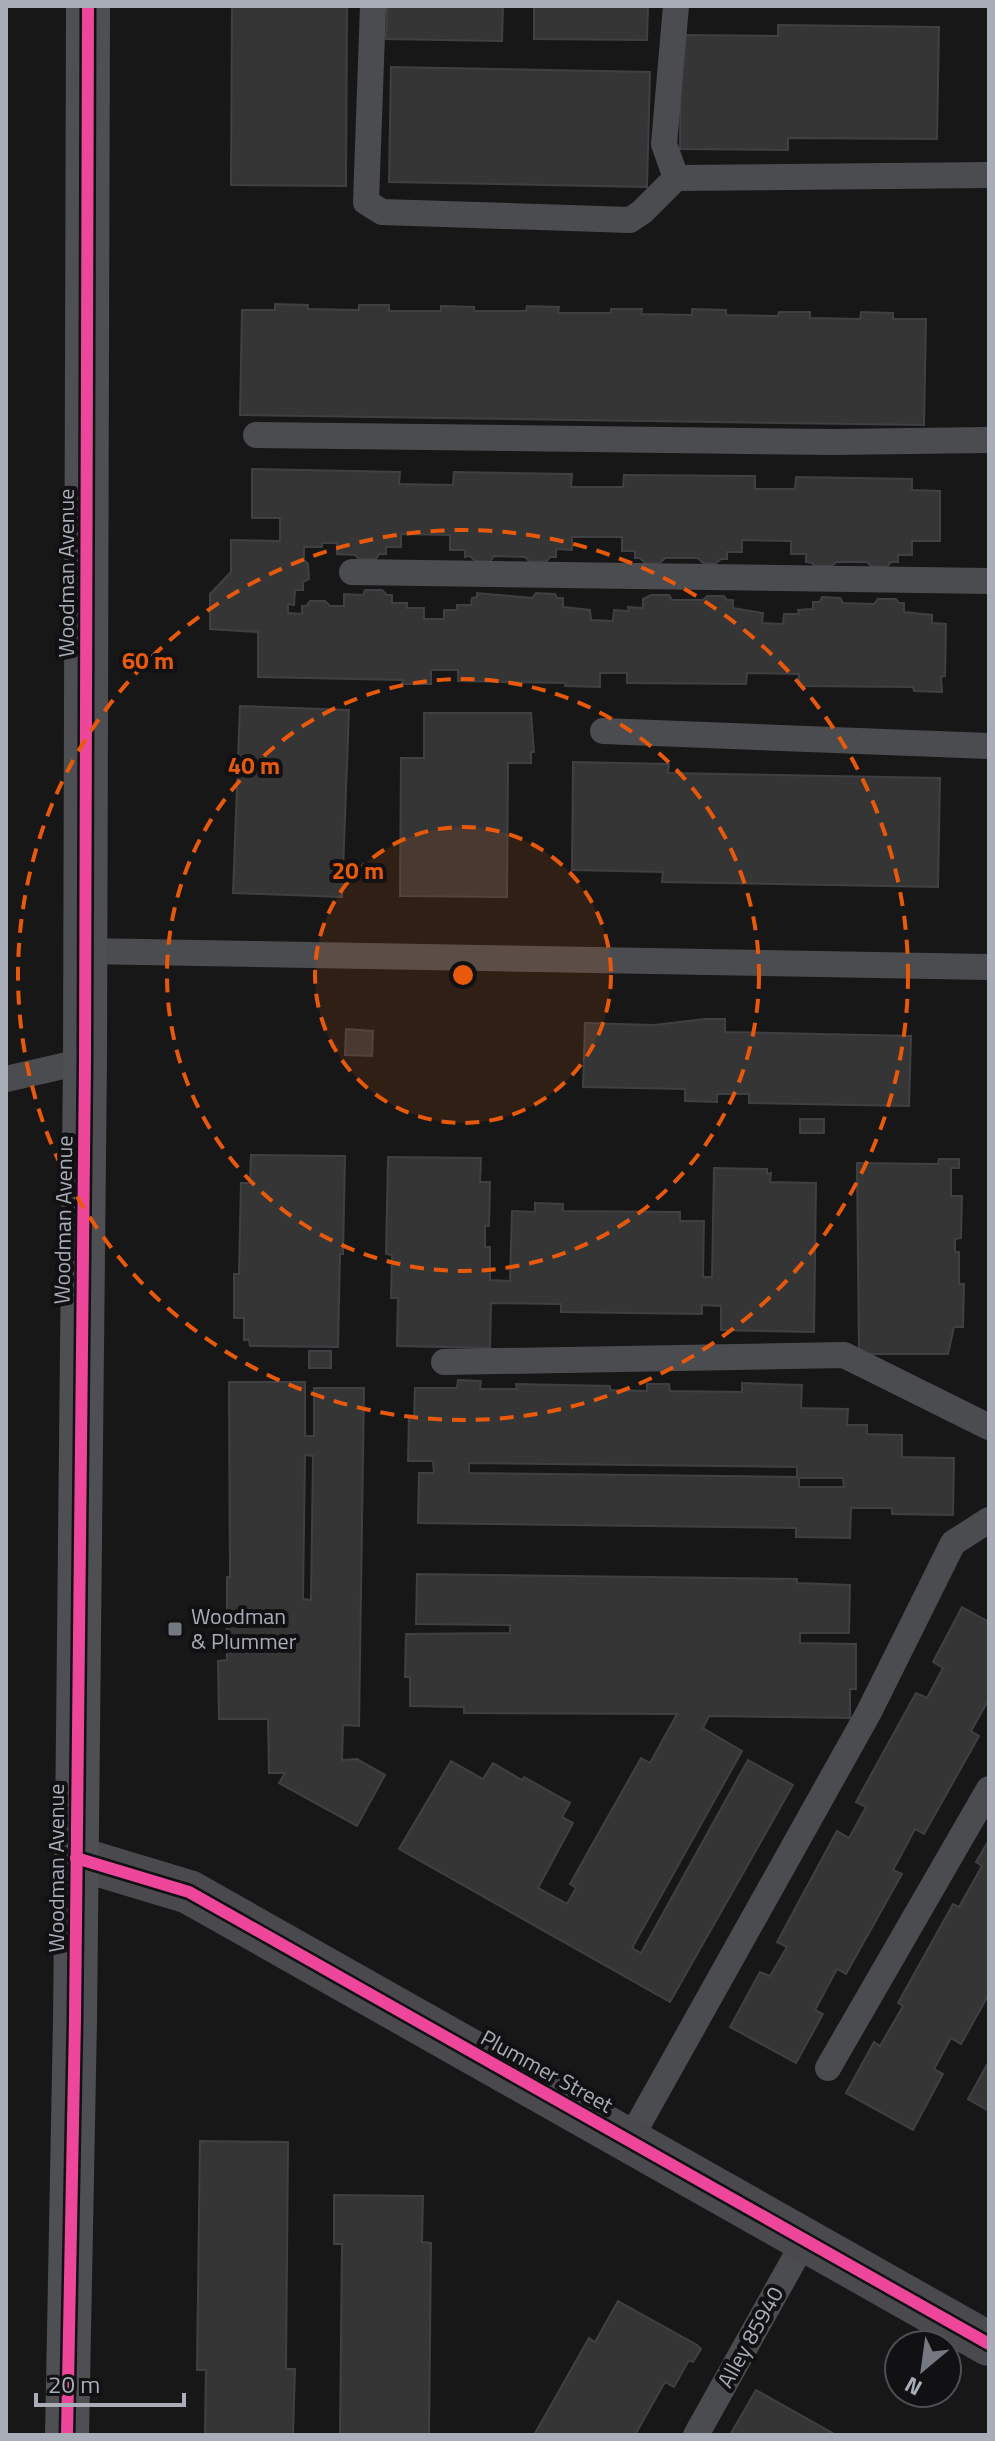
<svg xmlns="http://www.w3.org/2000/svg" width="995" height="2441" viewBox="0 0 995 2441" font-family="'Titillium Web',sans-serif">
<style>
.building{fill:#353536;stroke:#3f4043;stroke-width:2;fill-rule:evenodd}
.lines{fill:none;stroke-linecap:round;stroke-linejoin:round}
.service{stroke:#4b4c50;stroke-width:26}
.secondary{stroke:#4a4a4e;stroke-width:44}
.primary{stroke:#4d4f52;stroke-width:44}
.cycleway-casing{stroke:#111113;stroke-width:17}
.cycleway{stroke:#ed469a;stroke-width:12}
.ring{fill:none;stroke:#e8590c;stroke-width:4;stroke-dasharray:14 10}
.poi-dot{fill:#757880;stroke:#111113;stroke-width:3}
.labels{text-anchor:middle;stroke-width:8;stroke-linejoin:round;paint-order:stroke}
.street-label{font-size:22px;fill:#a8adb8;stroke:#111113}
.poi-label{font-size:22px;fill:#a8adb8;stroke:#111113;text-anchor:start}
.centre{fill:#e8590c;stroke:#111113;stroke-width:4}
.ring-label{font-size:24px;text-anchor:middle;font-weight:bold;fill:#e8590c;stroke:#111113;stroke-width:8;stroke-linejoin:round;paint-order:stroke}
</style>
<rect width="100%" height="100%" fill="#171717"/>
<g class="building">
<polygon points="232,6 347,6 346,186 231,185"/>
<polygon points="387,6 503,6 502,41 386,39"/>
<polygon points="534,6 648,6 647,40 534,39"/>
<polygon points="778,25 939,27 937,139 788,138 788,150 680,149 681,35 778,36"/>
<polygon points="391,67 650,72 647,187 389,182"/>
<polygon points="275,304 308,305 308,309 359,310 359,305 389,305 389,311 441,311 441,306 474,307 474,311 526,311 527,306 559,307 558,313 611,313 611,309 642,309 641,314 692,315 692,309 726,310 726,315 778,316 779,312 810,312 810,318 860,319 861,312 893,313 893,319 926,319 924,425 240,415 242,310 275,310"/>
<polygon points="252,469 400,472 399,484 453,485 454,472 572,474 571,487 623,487 624,475 755,476 755,489 795,489 796,477 912,479 912,490 940,491 940,541 912,541 912,555 898,555 898,562 891,562 887,567 871,566 867,562 836,562 832,566 815,566 812,563 806,562 806,554 791,554 791,541 742,540 742,552 727,552 727,559 721,559 715,564 703,563 698,558 665,558 660,563 646,564 640,558 635,558 635,551 622,551 622,537 572,537 572,550 556,549 556,557 550,557 546,562 530,562 525,557 494,556 490,562 475,561 470,556 465,557 465,550 450,550 450,535 401,534 401,547 386,547 386,554 379,554 376,559 359,559 355,555 337,554 337,543 322,543 322,547 304,547 304,560 308,564 309,579 303,582 303,590 295,590 294,605 288,604 288,613 302,614 302,606 306,606 310,601 325,601 330,606 344,606 344,594 363,595 365,590 382,590 387,595 392,595 392,603 407,603 407,608 424,608 424,619 444,619 444,610 457,610 457,605 471,605 472,598 477,597 477,593 532,598 536,593 555,594 557,598 563,598 563,607 590,610 591,620 613,621 614,610 629,611 628,607 643,608 643,599 651,595 669,595 672,600 703,600 707,596 724,596 727,600 733,600 733,608 763,613 762,623 783,624 784,614 799,614 798,610 813,609 813,602 820,602 822,597 840,598 843,603 874,604 878,599 896,599 899,603 904,603 904,612 932,615 932,623 946,624 945,676 941,677 942,692 914,691 913,687 799,686 799,674 747,673 746,684 627,683 627,673 600,673 600,687 565,686 566,683 458,681 458,670 431,670 431,684 402,684 403,680 258,677 258,632 210,629 210,594 231,572 231,540 280,541 280,518 252,518"/>
<polygon points="240,706 349,710 342,897 233,893"/>
<polygon points="424,713 531,713 534,752 531,752 531,763 508,763 507,897 400,896 401,758 424,758"/>
<polygon points="573,762 669,764 668,773 940,778 938,887 662,882 663,872 572,870"/>
<polygon points="705,1019 725,1019 725,1032 911,1036 909,1106 749,1103 749,1094 717,1094 717,1102 685,1101 685,1089 583,1087 585,1023 654,1025"/>
<polygon points="346,1029 373,1031 372,1056 345,1055"/>
<rect x="800" y="1119" width="24" height="14"/>
<polygon points="251,1155 345,1156 343,1254 340,1254 338,1347 250,1346 249,1340 244,1340 244,1318 234,1318 234,1274 239,1274 241,1183 250,1183"/>
<polygon points="388,1157 481,1158 480,1182 490,1182 489,1226 485,1226 485,1247 490,1247 490,1280 510,1281 512,1211 535,1212 535,1203 563,1204 563,1211 680,1212 680,1221 704,1221 703,1277 712,1277 714,1168 767,1169 767,1174 771,1173 770,1182 816,1183 814,1332 721,1330 721,1306 702,1305 702,1314 561,1312 561,1304 491,1303 490,1348 397,1346 398,1298 391,1298 392,1255 386,1254"/>
<polygon points="939,1159 959,1159 959,1168 951,1168 951,1196 962,1196 961,1238 955,1239 955,1252 959,1252 959,1284 964,1284 963,1327 954,1327 948,1354 859,1354 857,1163 938,1164"/>
<rect x="309" y="1351" width="22" height="17"/>
<path d="M458,1380L481,1381L480,1389H517L516,1384L610,1386V1390L647,1391V1384H669L670,1391L742,1392V1383L802,1385L801,1408L848,1409L847,1425H867V1434L902,1435V1457L954,1458L953,1515L892,1514V1508H851L850,1538L796,1537V1528L418,1523L419,1473H434L433,1461H408L409,1417H414L415,1388H457ZM469,1463L797,1467V1477L469,1473ZM799,1478H843L844,1487H799Z"/>
<path d="M229,1382H305V1436H314V1388H364L359,1726L343,1725L342,1760L357,1759L385,1775L357,1826L279,1783L285,1773H269L268,1719H219L218,1661L227,1660V1577H230ZM305,1455L313,1456L311,1600L303,1599Z"/>
<polygon points="417,1574 797,1579 797,1583 850,1585 849,1633 800,1633 800,1643 856,1644 856,1689 850,1689 850,1718 709,1716 703,1728 742,1751 632,1948 641,1953 748,1760 793,1785 670,2002 399,1849 451,1761 483,1779 493,1763 522,1780 524,1777 570,1803 562,1817 573,1823 538,1888 567,1904 576,1888 570,1884 641,1758 650,1763 677,1714 464,1713 464,1707 410,1706 410,1677 405,1677 406,1634 510,1633 510,1625 416,1624"/>
<polygon points="962,1607 989,1622 989,1699 971,1731 979,1736 924,1834 915,1829 893,1870 902,1874 846,1974 837,1969 815,2010 823,2014 796,2063 730,2027 760,1972 770,1976 787,1947 777,1942 837,1831 849,1838 866,1807 856,1802 916,1693 927,1698 943,1668 933,1662"/>
<polygon points="989,1840 989,1994 961,2044 951,2038 934,2069 943,2074 913,2130 846,2093 874,2042 880,2046 903,2006 898,2003 953,1904 959,1907 982,1866 976,1862"/>
<polygon points="989,2061 989,2111 968,2099"/>
<polygon points="200,2141 288,2142 286,2369 295,2369 293,2435 205,2435 206,2370 197,2370"/>
<polygon points="334,2195 423,2196 422,2242 431,2243 429,2435 340,2435 342,2244 334,2244"/>
<polygon points="618,2301 697,2345 701,2349 693,2362 689,2360 674,2387 665,2382 635,2435 534,2435 589,2338 595,2342"/>
<polygon points="756,2390 836,2435 730,2435"/>
</g>
<g class="lines">
<g class="service">
<polyline points="373,6 366,202 382,212 630,220 642,212 676,178 989,175"/>
<polyline points="676,6 664,144 676,178"/>
<polyline points="256,435 832,442 989,440"/>
<polyline points="352,572 989,581"/>
<polyline points="603,731 989,746"/>
<polyline points="85,951 989,967"/>
<polyline points="6,1079 85,1061"/>
<polyline points="444,1362 844,1355 989,1427"/>
<polyline points="828,2068 989,1789"/>
<polyline points="629,2141 869,1712 953,1543 989,1520"/>
<polyline points="696,2435 805,2240"/>
</g>
<polyline class="secondary" points="76,1858 189,1892 989,2344"/>
<polyline class="primary" points="67,2435 75,2020 85,1061 88,6"/>
<g class="cycleway-casing">
<g id="cycleway">
<polyline points="76,1858 189,1892 989,2344"/>
<polyline points="67,2435 75,2020 85,1061 88,6"/>
</g>
</g>
<use href="#cycleway" class="cycleway"/>
</g>
<circle cx="463" cy="975" r="148" fill="#e8590c" fill-opacity=".12"/>
<g class="ring">
<circle cx="463" cy="975" r="148"/>
<circle cx="463" cy="975" r="296"/>
<circle cx="463" cy="975" r="445"/>
</g>
<rect class="poi-dot" x="167" y="1621" width="16" height="16" rx="4"/>
<g class="labels">
<g class="street-label">
<text transform="translate(66 573) rotate(-90)" y="8">Woodman Avenue</text>
<text transform="translate(63 1220) rotate(-89)" y="8">Woodman Avenue</text>
<text transform="translate(56 1868) rotate(-90)" y="8">Woodman Avenue</text>
<text transform="translate(547 2071) rotate(29)" y="8">Plummer Street</text>
<text transform="translate(750 2337) rotate(-61)" y="8">Alley 85940</text>
</g>
<g class="poi-label">
<text x="191" y="1624">Woodman<tspan x="191" dy="25">&amp; Plummer</tspan></text>
</g>
</g>
<circle cx="463" cy="975" r="12" class="centre"/>
<g class="ring-label">
<text x="148" y="669">60 m</text>
<text x="254" y="774">40 m</text>
<text x="358" y="879">20 m</text>
</g>
<rect width="995" height="2441" fill="none" stroke="#a8adb8" stroke-width="16"/>
<g transform="translate(923 2369) rotate(209)"><circle r="38" fill="#111113" stroke="#4d4f55" stroke-width="2"/>
<path d="M0-6L14 30L0 20L-14 30Z" fill="#757880"/>
<text y="-12" font-size="22" font-weight="bold" text-anchor="middle" fill="#a8adb8">N</text>
</g>
<path d="M36 2393v12h148v-12" fill="none" stroke="#a8adb8" stroke-width="4"/>
<text x="48" y="2393" font-size="24" fill="#a8adb8" stroke="#111113" stroke-width="6" paint-order="stroke">20 m</text>
</svg>
